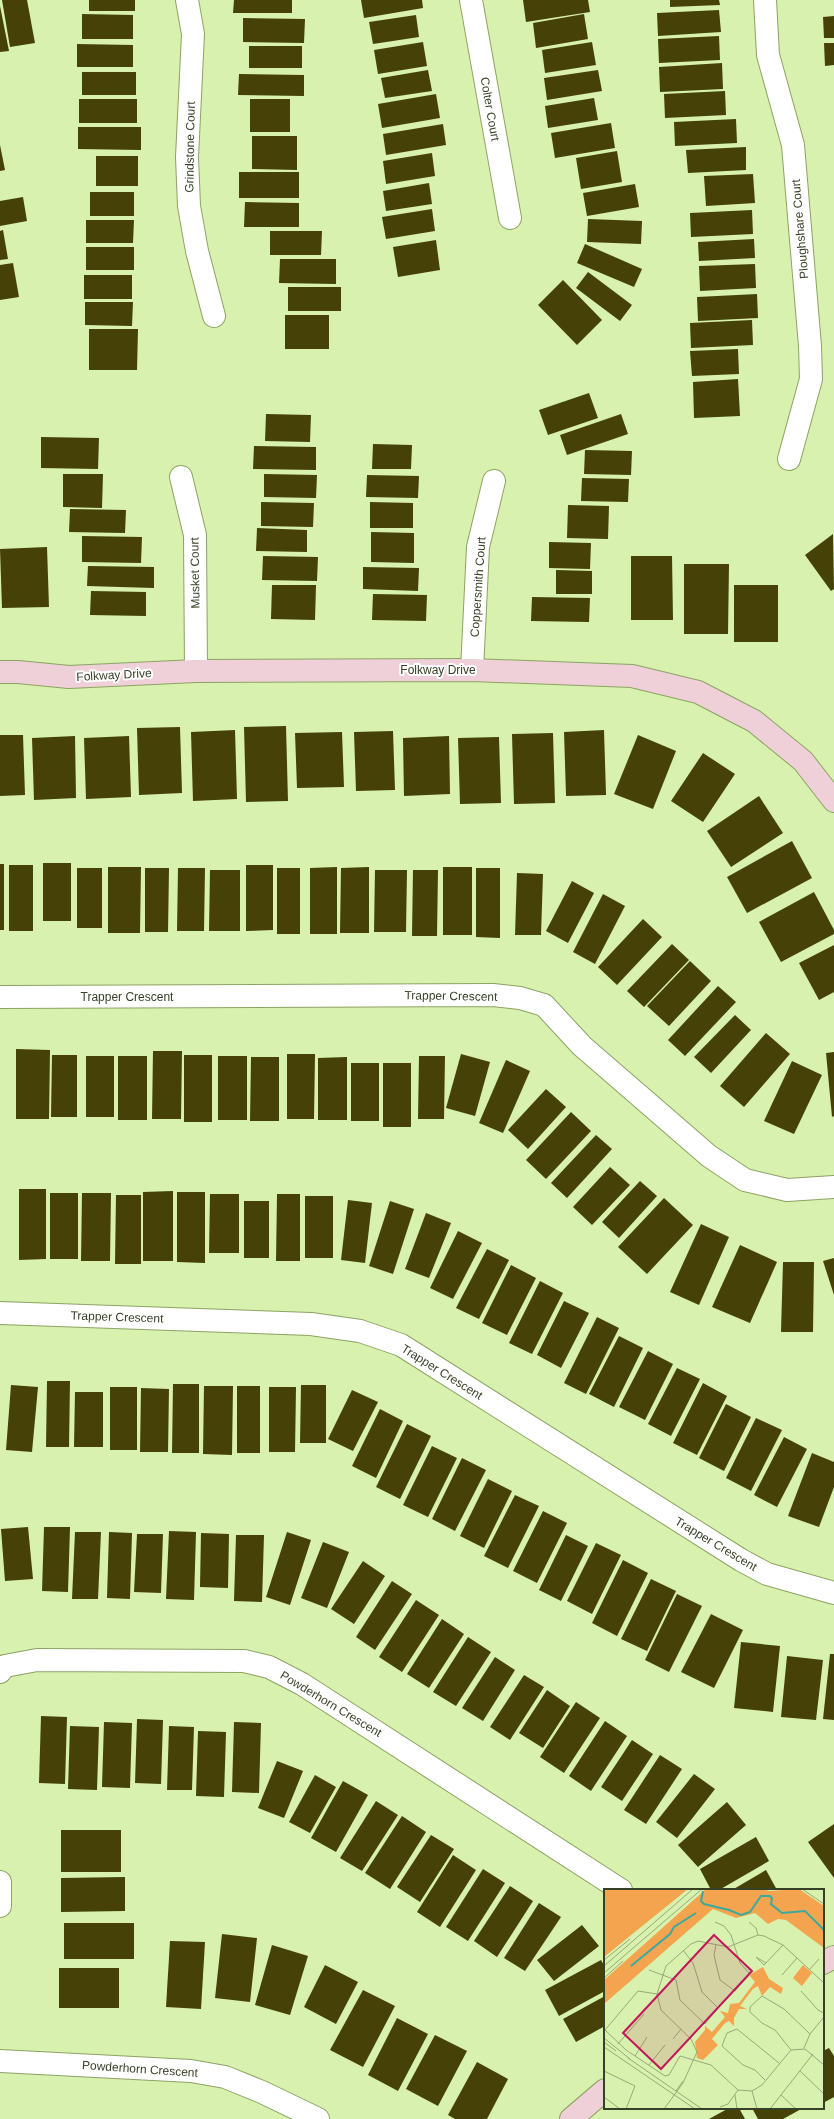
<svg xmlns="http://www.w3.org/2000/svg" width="834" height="2119" viewBox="0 0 834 2119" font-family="Arial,sans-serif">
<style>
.building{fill:#454107}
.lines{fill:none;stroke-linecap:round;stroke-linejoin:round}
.street-casing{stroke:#8ca363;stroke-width:24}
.secondary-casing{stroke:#8ca363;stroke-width:24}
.street{stroke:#fff;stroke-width:22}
.secondary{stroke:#efd0d8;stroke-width:22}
.labels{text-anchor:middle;stroke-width:4;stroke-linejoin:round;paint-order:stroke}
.street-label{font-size:12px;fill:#364025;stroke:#fff}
.inset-river{fill:none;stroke:#3baa9e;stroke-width:2}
.inset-road{fill:none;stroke:#97aa77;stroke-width:1}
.view{fill:#c2185b;fill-opacity:0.15;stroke:#c2185b;stroke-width:2}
.inset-edge{fill:none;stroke:#364025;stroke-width:2}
</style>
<rect width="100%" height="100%" fill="#d8f1ae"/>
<g class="building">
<polygon points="2,0 27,0 35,43 10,47"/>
<rect x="89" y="0" width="46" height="11"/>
<polygon points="234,0 292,0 292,13 233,13"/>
<polygon points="361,0 422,0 423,8 364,18"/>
<polygon points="523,0 588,0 590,12 526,22"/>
<polygon points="670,0 719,0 720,5 670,7"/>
<polygon points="0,6 9,51 0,52"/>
<polygon points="719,10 721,32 658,36 657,13"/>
<polygon points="82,14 133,15 133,39 82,39"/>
<polygon points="584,14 588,39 536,48 533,23"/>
<polygon points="416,15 419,37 373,44 369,22"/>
<polygon points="834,16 834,38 824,38 823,17"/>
<polygon points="243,18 305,19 304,43 243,42"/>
<polygon points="719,36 720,60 659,63 658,39"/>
<polygon points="423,42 427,66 378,74 374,50"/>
<polygon points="592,42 596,65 545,73 542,50"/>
<polygon points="824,43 834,43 834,65 825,66"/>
<polygon points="77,44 133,45 133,67 77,67"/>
<rect x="249" y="46" width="53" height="22"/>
<polygon points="722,63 723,89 660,92 659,67"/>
<polygon points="428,70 432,91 385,98 381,78"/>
<polygon points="598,70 602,91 547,100 544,78"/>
<rect x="82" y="72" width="54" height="23"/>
<polygon points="239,74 304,75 304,96 238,95"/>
<polygon points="725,91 726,115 665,118 664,94"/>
<polygon points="436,94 440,118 382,128 378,104"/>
<polygon points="594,98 598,120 548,128 545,106"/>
<rect x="79" y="99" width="58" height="24"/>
<rect x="250" y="99" width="40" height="33"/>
<polygon points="736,119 737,143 675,146 674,122"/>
<polygon points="611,123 615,148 555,158 551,133"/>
<polygon points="443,124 446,145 386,155 383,134"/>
<polygon points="78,127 141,127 141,150 78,149"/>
<polygon points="252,136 297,136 297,170 252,169"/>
<polygon points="0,145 5,170 0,171"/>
<polygon points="746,147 746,170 688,173 686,150"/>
<polygon points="617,151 622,182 581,189 576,158"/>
<polygon points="432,153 435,176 386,184 383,161"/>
<rect x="96" y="156" width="42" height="30"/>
<rect x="239" y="172" width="60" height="26"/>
<polygon points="753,174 755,203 706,206 704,176"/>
<polygon points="429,183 432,204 386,211 383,191"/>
<polygon points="635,184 639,207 587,216 583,193"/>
<rect x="90" y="192" width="44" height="24"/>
<polygon points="23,197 27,221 0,226 0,201"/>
<polygon points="245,202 299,203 299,227 244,227"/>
<polygon points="432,209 435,231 386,239 382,217"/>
<polygon points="752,210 753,234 691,237 690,213"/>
<polygon points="588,219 642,221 641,244 587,242"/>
<polygon points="86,220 134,220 133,243 86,243"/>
<polygon points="3,230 8,259 0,260 0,231"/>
<polygon points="270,231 322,231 321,255 270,255"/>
<polygon points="754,239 755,258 699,261 698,242"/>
<polygon points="436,240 440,270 398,277 393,247"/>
<polygon points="585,244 642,269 634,287 577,263"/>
<rect x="86" y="247" width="48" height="23"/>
<polygon points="280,259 336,259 336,284 279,283"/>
<polygon points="13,263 19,297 0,300 0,265"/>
<polygon points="755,264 756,288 700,291 699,266"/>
<polygon points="588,272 632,305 620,321 576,288"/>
<rect x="84" y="275" width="48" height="24"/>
<polygon points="563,280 602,320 577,345 538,305"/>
<rect x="288" y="287" width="53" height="24"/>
<polygon points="757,294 758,318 698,321 697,297"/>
<polygon points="85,302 133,302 132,326 85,325"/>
<rect x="285" y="315" width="44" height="34"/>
<polygon points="752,320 753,345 691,348 690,323"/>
<polygon points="89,329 138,329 137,370 89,370"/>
<polygon points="738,349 739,374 692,376 690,351"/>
<polygon points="738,379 740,416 694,418 693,382"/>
<polygon points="589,393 598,418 548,435 539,410"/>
<polygon points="266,414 311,415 310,442 265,441"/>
<polygon points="621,414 628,434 567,455 560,435"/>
<polygon points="41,437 99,438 98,469 41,468"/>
<polygon points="373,444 412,445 411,469 372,469"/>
<polygon points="254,446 316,447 316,470 253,469"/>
<polygon points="585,450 632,451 631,475 584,474"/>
<polygon points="63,474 103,474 102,508 63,507"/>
<polygon points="264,474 317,475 316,498 264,497"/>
<polygon points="367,475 419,476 418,498 366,497"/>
<polygon points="582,478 629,479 628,502 581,501"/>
<polygon points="261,502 314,503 313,527 261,526"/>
<polygon points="370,502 413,503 413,528 370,528"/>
<polygon points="568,505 609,506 608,539 567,538"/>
<polygon points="70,509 126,510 125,533 69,532"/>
<polygon points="257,528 307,530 307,552 256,551"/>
<polygon points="371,532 414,533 414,563 371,562"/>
<polygon points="833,534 834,589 831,591 805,555"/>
<polygon points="82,536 142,537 141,563 82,562"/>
<polygon points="549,542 591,543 590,569 549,568"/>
<polygon points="47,547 49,607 2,608 0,549"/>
<polygon points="263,556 318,557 317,581 262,580"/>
<polygon points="631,556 672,556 673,620 631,620"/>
<polygon points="684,564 729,564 728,634 684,634"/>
<polygon points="88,566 154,567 154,588 87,586"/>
<polygon points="363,567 419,568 418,591 363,589"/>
<polygon points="556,570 592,571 592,594 556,594"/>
<polygon points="272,585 316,585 315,620 271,619"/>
<rect x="734" y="585" width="44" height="57"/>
<polygon points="91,591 146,592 146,616 90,615"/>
<polygon points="373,594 427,595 426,621 372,620"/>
<polygon points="532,597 590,598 589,622 531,621"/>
<polygon points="286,726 288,801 246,802 244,727"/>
<polygon points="180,727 182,793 139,795 137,728"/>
<polygon points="235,730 237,799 193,801 191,732"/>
<polygon points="604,730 606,795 566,796 564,732"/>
<polygon points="393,731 395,790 356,791 354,732"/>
<polygon points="342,732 344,787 297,788 295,733"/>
<polygon points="553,733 555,803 514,804 512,734"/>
<polygon points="0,735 23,735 25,795 0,796"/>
<polygon points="638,735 676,751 653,809 614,794"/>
<polygon points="75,736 76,798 34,800 32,738"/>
<polygon points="129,736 131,797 86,799 84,738"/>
<polygon points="449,736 450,794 404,796 403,738"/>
<polygon points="499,737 501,803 460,804 458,738"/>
<polygon points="703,753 735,774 703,822 671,801"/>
<polygon points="759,796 783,833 731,867 707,831"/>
<polygon points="792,841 812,878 747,913 727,877"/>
<rect x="43" y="863" width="28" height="58"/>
<rect x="0" y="864" width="4" height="66"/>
<rect x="9" y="865" width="24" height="66"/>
<polygon points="246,865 273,865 273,930 246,931"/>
<polygon points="108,867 141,867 140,933 108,933"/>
<polygon points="337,867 337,934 310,934 310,868"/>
<polygon points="369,867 369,933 340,933 341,868"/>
<rect x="443" y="867" width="29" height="68"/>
<rect x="77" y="868" width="25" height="60"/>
<polygon points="145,868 169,868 168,932 145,932"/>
<polygon points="178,868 205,868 204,931 177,931"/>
<rect x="277" y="868" width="23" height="66"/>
<polygon points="476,868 500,868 500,938 476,937"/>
<polygon points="210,870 240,870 240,931 209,931"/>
<polygon points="375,870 407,870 406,932 374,932"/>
<polygon points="413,870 438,870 437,936 412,936"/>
<polygon points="517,873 543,874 541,935 515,935"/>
<polygon points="572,881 594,893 568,943 546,931"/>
<polygon points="814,892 834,930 834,934 781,962 759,922"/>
<polygon points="603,894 625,906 595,964 573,952"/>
<polygon points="643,919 662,937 617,985 598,967"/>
<polygon points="672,944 689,960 644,1007 627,991"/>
<polygon points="834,945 834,992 819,1000 799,963"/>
<polygon points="690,961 711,981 669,1026 647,1006"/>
<polygon points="718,986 736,1002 685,1056 668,1040"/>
<polygon points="735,1015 751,1030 711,1073 694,1057"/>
<polygon points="766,1033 790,1054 744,1107 720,1086"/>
<polygon points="16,1049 50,1050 49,1119 16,1119"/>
<polygon points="153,1051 182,1051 181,1119 152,1119"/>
<polygon points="834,1052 834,1116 832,1117 826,1053"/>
<polygon points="287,1054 315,1054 314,1119 287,1119"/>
<polygon points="461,1054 490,1062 475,1116 446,1108"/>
<polygon points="52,1055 77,1055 77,1117 51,1117"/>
<rect x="184" y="1055" width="28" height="67"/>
<rect x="86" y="1056" width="28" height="61"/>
<rect x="118" y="1056" width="29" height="64"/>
<rect x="218" y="1056" width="29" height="64"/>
<polygon points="419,1056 445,1056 444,1119 418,1119"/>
<polygon points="251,1057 279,1057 279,1121 250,1121"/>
<polygon points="347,1057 347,1120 318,1120 318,1058"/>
<polygon points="506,1060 530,1071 503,1133 479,1123"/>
<polygon points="792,1061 822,1075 794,1134 764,1121"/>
<rect x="351" y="1063" width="28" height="58"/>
<rect x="383" y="1063" width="28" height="64"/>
<polygon points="546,1089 566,1107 528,1149 508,1130"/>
<polygon points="571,1112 591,1131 546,1179 526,1160"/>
<polygon points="596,1135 612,1149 567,1198 551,1183"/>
<polygon points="610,1167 630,1185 592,1225 573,1207"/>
<polygon points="640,1181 657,1196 619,1238 602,1222"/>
<polygon points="19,1189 46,1189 46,1259 19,1260"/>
<polygon points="173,1191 173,1261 143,1261 143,1192"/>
<polygon points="177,1192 205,1192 205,1263 177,1262"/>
<rect x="50" y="1193" width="28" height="66"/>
<polygon points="82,1193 111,1193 110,1261 81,1261"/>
<polygon points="210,1194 239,1194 239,1253 209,1253"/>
<polygon points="277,1194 300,1194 300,1261 276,1261"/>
<polygon points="116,1195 141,1195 141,1264 115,1264"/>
<rect x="305" y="1196" width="28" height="62"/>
<polygon points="664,1198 693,1225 647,1274 618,1247"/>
<polygon points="348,1200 372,1203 365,1263 341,1260"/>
<rect x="244" y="1201" width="25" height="57"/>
<polygon points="390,1201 414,1209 393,1274 369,1266"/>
<polygon points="426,1213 451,1223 429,1278 405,1269"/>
<polygon points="701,1224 729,1237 699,1305 670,1292"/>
<polygon points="458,1231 482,1243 453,1299 430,1288"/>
<polygon points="740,1245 777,1262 750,1323 712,1307"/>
<polygon points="487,1249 509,1260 479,1319 456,1308"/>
<polygon points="834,1258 834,1295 823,1261"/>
<polygon points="783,1262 814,1262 813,1332 781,1332"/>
<polygon points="511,1265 536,1278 507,1335 482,1323"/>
<polygon points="540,1281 563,1293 532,1354 509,1343"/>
<polygon points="564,1301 589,1313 561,1368 537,1355"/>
<polygon points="597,1317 619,1328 586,1394 564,1383"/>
<polygon points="619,1336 643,1348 614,1407 589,1394"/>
<polygon points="648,1351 673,1364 645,1420 619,1407"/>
<polygon points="677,1368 700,1379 671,1436 648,1424"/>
<polygon points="47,1381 70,1381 69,1447 46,1447"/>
<polygon points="703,1383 727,1396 697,1455 673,1443"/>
<polygon points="173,1384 199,1384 199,1453 172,1453"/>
<polygon points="11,1385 38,1387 32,1452 6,1450"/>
<polygon points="301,1385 326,1385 326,1443 300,1443"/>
<polygon points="204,1386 233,1386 232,1455 203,1454"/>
<rect x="237" y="1386" width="23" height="67"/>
<rect x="110" y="1387" width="27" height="63"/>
<polygon points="269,1387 296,1387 295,1452 269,1452"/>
<polygon points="141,1388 169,1389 168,1452 140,1452"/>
<polygon points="352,1390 378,1402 353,1451 328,1439"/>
<polygon points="75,1392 103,1392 103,1447 74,1447"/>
<polygon points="726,1404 751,1417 724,1471 699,1458"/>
<polygon points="380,1409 403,1421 376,1478 352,1466"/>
<polygon points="756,1418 782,1430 751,1491 726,1478"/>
<polygon points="407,1424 431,1436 400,1499 376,1487"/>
<polygon points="784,1437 807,1449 777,1507 754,1495"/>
<polygon points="432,1446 457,1458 428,1517 403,1505"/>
<polygon points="812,1453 834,1462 834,1487 819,1527 788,1516"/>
<polygon points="462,1458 486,1470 455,1531 432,1519"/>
<polygon points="488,1479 512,1491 484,1548 460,1536"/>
<polygon points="515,1495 539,1506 508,1568 484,1556"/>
<polygon points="543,1511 567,1523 537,1583 513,1571"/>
<polygon points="28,1527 33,1579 5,1581 1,1529"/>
<polygon points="44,1527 70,1527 68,1592 42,1591"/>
<polygon points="169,1531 196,1532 194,1600 166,1599"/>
<polygon points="75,1532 101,1532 98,1599 72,1599"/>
<polygon points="109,1532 132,1533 130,1599 107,1598"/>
<polygon points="287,1532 311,1540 290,1605 266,1597"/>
<polygon points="201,1533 229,1534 228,1588 200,1587"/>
<polygon points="137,1534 163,1534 161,1593 134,1592"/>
<polygon points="236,1535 264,1535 262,1602 234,1601"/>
<polygon points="566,1535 588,1546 561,1601 539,1590"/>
<polygon points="323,1542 349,1552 327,1608 301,1598"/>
<polygon points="596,1543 621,1555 592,1614 567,1601"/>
<polygon points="623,1560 648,1573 617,1636 592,1623"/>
<polygon points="363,1561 385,1576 354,1624 331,1609"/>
<polygon points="651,1579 676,1591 647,1651 621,1639"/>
<polygon points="392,1581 412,1594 375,1650 356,1637"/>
<polygon points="677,1594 702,1606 669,1672 645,1660"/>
<polygon points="416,1600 439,1615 402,1672 379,1657"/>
<polygon points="711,1614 743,1630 714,1688 681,1672"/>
<polygon points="442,1619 464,1634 429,1688 407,1674"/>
<polygon points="468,1637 491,1652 456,1706 433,1692"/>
<polygon points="741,1642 780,1646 773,1712 734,1708"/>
<polygon points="830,1654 834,1654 834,1720 823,1719"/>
<polygon points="787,1656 823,1660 816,1720 781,1717"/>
<polygon points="495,1657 515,1670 483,1721 462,1708"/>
<polygon points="524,1675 544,1687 510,1740 490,1727"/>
<polygon points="547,1690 570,1706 543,1748 519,1733"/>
<polygon points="576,1702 600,1718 564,1773 540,1757"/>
<polygon points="41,1716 67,1717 65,1784 39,1783"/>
<polygon points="137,1719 163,1720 161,1784 135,1783"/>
<polygon points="605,1721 627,1736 591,1791 569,1776"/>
<polygon points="104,1722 132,1723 130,1788 102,1787"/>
<polygon points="234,1722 261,1723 259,1793 232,1792"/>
<polygon points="70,1726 99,1727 97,1790 68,1789"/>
<polygon points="169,1726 194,1727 192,1790 167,1790"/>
<polygon points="198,1731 226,1732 224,1797 196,1796"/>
<polygon points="632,1740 653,1754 622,1801 601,1787"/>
<polygon points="660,1755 682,1769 646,1824 624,1810"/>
<polygon points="277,1761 303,1771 284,1818 258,1808"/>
<polygon points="694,1774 715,1789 677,1838 656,1822"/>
<polygon points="315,1775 336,1787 310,1833 289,1822"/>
<polygon points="343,1781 368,1795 336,1852 311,1838"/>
<polygon points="376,1801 398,1815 362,1871 340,1858"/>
<polygon points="727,1802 746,1825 698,1867 678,1845"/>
<polygon points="402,1816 426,1832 390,1889 365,1873"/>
<polygon points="834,1824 834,1878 808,1842"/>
<rect x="61" y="1830" width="60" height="42"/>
<polygon points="431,1835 454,1849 420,1902 397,1887"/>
<polygon points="756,1837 769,1861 719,1890 711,1890 700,1869"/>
<polygon points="453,1855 476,1870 440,1927 417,1912"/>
<polygon points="483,1869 505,1883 468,1941 446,1927"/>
<polygon points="766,1870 777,1890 732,1890"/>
<polygon points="125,1877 125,1911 61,1912 61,1878"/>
<polygon points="510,1886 533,1901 497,1957 474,1941"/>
<polygon points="539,1903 561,1917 525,1971 504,1958"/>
<rect x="64" y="1923" width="70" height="36"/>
<polygon points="582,1925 599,1946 554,1981 537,1960"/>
<polygon points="222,1934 257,1938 250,2002 215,1998"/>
<polygon points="170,1941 205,1942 201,2009 166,2007"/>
<polygon points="272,1945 308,1956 290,2015 255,2005"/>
<polygon points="601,1960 605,1967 605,1991 559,2016 545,1990"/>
<polygon points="325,1965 358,1982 336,2024 304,2007"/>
<rect x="59" y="1968" width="60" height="40"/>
<polygon points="363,1990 395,2006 363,2067 330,2050"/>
<polygon points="605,1996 605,2026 576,2042 563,2019"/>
<polygon points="397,2018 428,2034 398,2091 368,2075"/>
<polygon points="435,2035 467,2051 438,2106 406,2089"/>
<polygon points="829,2048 834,2056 834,2097 823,2103 823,2051"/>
<polygon points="477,2062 508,2079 487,2119 455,2119 448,2115"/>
<polygon points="729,2108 739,2108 745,2119 709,2119"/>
<polygon points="752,2108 803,2108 783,2119 758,2119"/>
</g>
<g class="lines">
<g class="street-casing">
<g id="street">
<polyline points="187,0 193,34 187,157 189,206 197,251 214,316"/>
<polyline points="471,0 510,218"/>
<polyline points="765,0 768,55 793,145 810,346 811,379 789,459"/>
<polyline points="181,477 195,535 196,671"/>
<polyline points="472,670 478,547 494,481"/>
<polyline points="0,997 493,995 520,998 544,1005 582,1046 709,1156 745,1180 787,1190 834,1187"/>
<polyline points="0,1313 311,1324 360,1331 401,1345 741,1560 767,1574 834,1593"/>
<polyline points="0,1672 5,1666 37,1660 244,1661 269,1667 302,1684 621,1890"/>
<polyline points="0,1882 0,1906"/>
<polyline points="0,2061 191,2071 225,2077 262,2092 318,2119"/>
</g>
</g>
<g class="secondary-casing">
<g id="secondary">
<polyline points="0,672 18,672 69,677 196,671 472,670 632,676 698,692 754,721 803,761 834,801"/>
<polyline points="823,1963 834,1957"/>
<polyline points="571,2119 605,2090"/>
</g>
</g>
<use href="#street" class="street"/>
<use href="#secondary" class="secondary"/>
</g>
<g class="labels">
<g class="street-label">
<text transform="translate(490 109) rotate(80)" y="4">Colter Court</text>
<text transform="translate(190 147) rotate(-89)" y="4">Grindstone Court</text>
<text transform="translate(800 229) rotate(-95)" y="4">Ploughshare Court</text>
<text transform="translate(195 573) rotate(-91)" y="4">Musket Court</text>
<text transform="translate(478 587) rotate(-86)" y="4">Coppersmith Court</text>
<text x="438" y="674">Folkway Drive</text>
<text transform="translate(114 675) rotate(-3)" y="4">Folkway Drive</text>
<text transform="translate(451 996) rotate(1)" y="4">Trapper Crescent</text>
<text x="127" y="1001">Trapper Crescent</text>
<text transform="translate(117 1317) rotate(2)" y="4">Trapper Crescent</text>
<text transform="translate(442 1372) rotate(32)" y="4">Trapper Crescent</text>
<text transform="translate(716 1544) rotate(31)" y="4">Trapper Crescent</text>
<text transform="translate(331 1704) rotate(31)" y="4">Powderhorn Crescent</text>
<text transform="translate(140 2069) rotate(4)" y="4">Powderhorn Crescent</text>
</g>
</g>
<g transform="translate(604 1889)">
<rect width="220" height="220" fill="#d8f1ae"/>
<path d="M3,0H84L0,68V3ZM102,0H159L165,2L195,0L220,17V59L182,31L174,30L164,35L151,24L132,29L109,20L0,115V91ZM199,76L208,84L198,97L189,89ZM159,78L165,90L179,99L177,105L166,98L158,107L154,97L149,100L136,117L143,120H135L130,129V137L125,132L121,134L108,150L114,156L99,171L93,169L91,153L101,141V137L108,143L121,128L116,122L124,124L126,115L135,114L151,93L146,87L147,85Z" fill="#f4a44e"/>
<path class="inset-river" d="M99,2L97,12L100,15L125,21L137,26L146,23L157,7H166L168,9L167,15L178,24L201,22L220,41M27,77L66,45L70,38L92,24"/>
<path class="inset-road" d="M198,0L220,15M111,33L120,37L127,46L136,74L146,85L131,102L116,91L110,66L112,56M145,33L152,39L154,46M0,71L26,50M162,74L152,68L160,76L179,56M0,77L89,0M206,80L215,70M45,81L72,91L76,111L101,135L114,119L98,103L89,74L79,61M0,84L98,0M178,86L193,69M0,89L19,72M197,102L214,121L220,124M53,105L34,102L1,141L22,161L61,187L65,186L76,167L107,176L134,201L148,202L158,196L187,161L201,160L220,176M0,149L26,170M69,150L77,140M0,153L12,162M14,155L40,125M0,158L91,220M200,159L206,145L220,128M187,161L171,141L158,134L146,123V118L158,107L180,120L206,145M31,167L43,148M24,169L98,220M45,176L61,156M0,182L31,197L22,220M196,182L220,205M161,191L151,181L139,176L118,157L123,144L133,140L175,174M72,202L79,192M148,202L153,220M131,206L133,220M177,206L192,220M0,208L16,220M116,218L124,215L134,201M60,220L79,194L93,163L87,150L57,121L53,105L62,77L87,55L94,52L124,58L154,46L160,47L179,56L220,94M166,220L209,165"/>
<path class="view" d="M110,46L148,82L57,180L19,144Z"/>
<rect width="220" height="220" class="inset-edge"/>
</g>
</svg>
